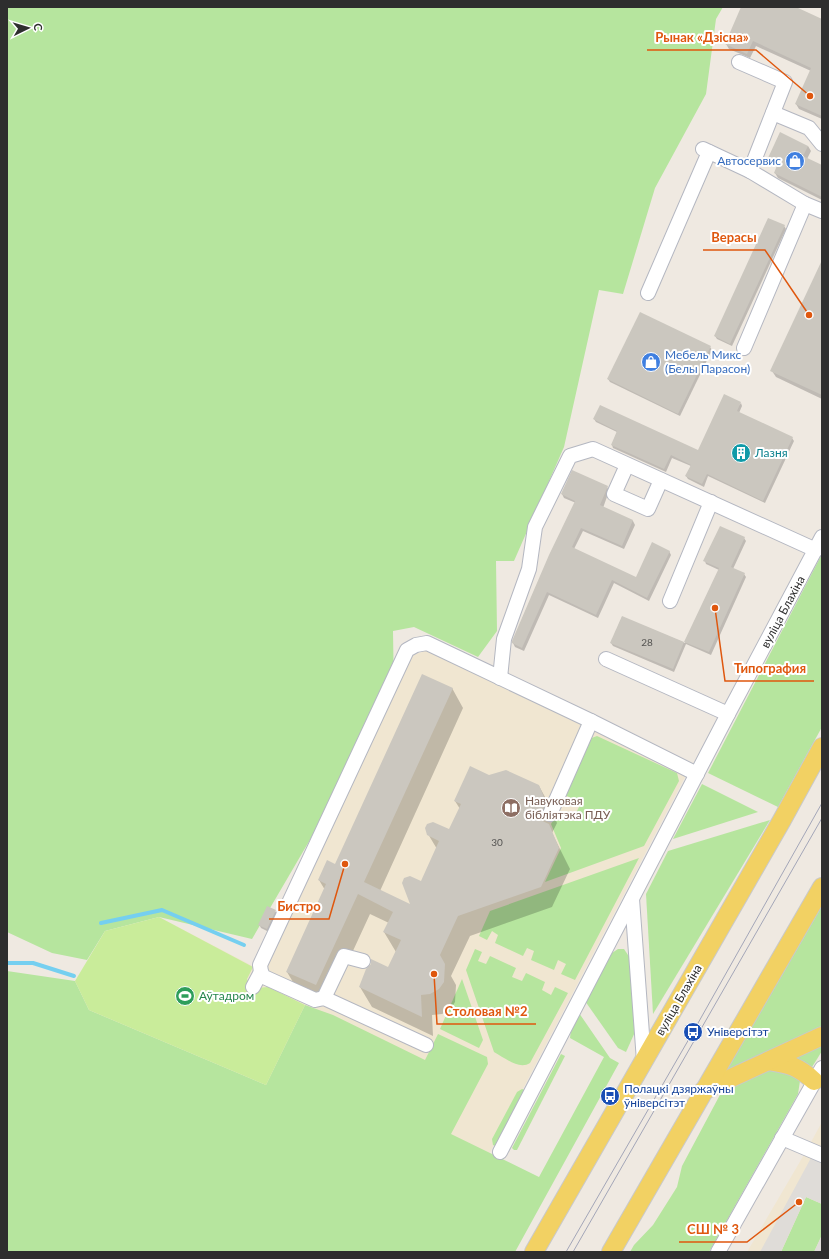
<svg xmlns="http://www.w3.org/2000/svg" width="829" height="1259" viewBox="0 0 829 1259" font-family="Lato,sans-serif">
<style>
.education{fill:#f0e6d1}
.green{fill:#b6e59e}
.pitch{fill:#c9ec9a}
.plaza{fill:#dfdcd8}
.shadow{fill:#0003}
.lines{fill:none;stroke-linecap:round;stroke-linejoin:round}
.stream{stroke:#75cff0;stroke-width:4}
.building{fill:#cbc7bf}
.minor-casing{stroke:#b4b7c1;stroke-width:16}
.major-casing{stroke:#c9c9c9;stroke-width:20}
.minor{stroke:#fff;stroke-width:14}
.major{stroke:#f2d163;stroke-width:18}
.tram{stroke:#a3a6b8;stroke-width:1}
.labels{text-anchor:middle;stroke-width:4;stroke-linejoin:round;paint-order:stroke}
.number-label{font-size:10px;fill:#555452}
.shop-label{font-size:12px;fill:#366cbe;stroke:#fff;text-anchor:end}
.culture-label{font-size:12px;fill:#0d838f;stroke:#fff;text-anchor:start}
.street-label{font-size:12px;fill:#2e2e2e;stroke:#fff}
.education-label{font-size:12px;fill:#785e54;stroke:#fff;text-anchor:start}
.leisure-label{font-size:12px;fill:#27864d;stroke:#fff;text-anchor:start}
.transit-label{font-size:12px;fill:#164399;stroke:#fff;text-anchor:start}
.leader{fill:none;stroke:#df570e;stroke-width:1.5}
.callout-dot{fill:#df570e;stroke:#fff;stroke-width:1.5}
.callout-label{font-size:13px;text-anchor:middle;font-weight:bold;fill:#df570e;stroke:#fff;stroke-width:4;stroke-linejoin:round;paint-order:stroke}
</style>
<rect width="100%" height="100%" fill="#efe9e1"/>
<g class="education">
<polygon points="427,650 686,775 486,1160 266,1085 89,1010 75,981 159,917 264,972 408,657"/>
<polygon points="822,1122 822,1252 747,1252 805,1153"/>
</g>
<g class="green">
<polygon points="7,7 723,7 716,19 706,94 655,188 623,294 599,290 564,447 514,561 496,561 497,631 478,657 414,627 393,631 394,696 252,939 159,917 105,931 87,960 52,953 7,932"/>
<polygon points="822,554 822,727 778,807 708,773"/>
<polygon points="597,736 677,773 679,781 644,846 545,882 561,848 551,824 557,814 572,821 581,803 563,794 589,739"/>
<polygon points="702,784 758,812 673,839"/>
<polygon points="770,820 653,1014 646,894 668,851"/>
<polygon points="639,858 575,980 561,974 566,964 558,960 554,970 531,960 534,951 527,948 523,956 495,943 498,935 492,931 487,940 479,936 490,911"/>
<polygon points="822,906 822,1030 729,1071 727,1070"/>
<path d="M475,949L482,952L478,961L486,964L490,956L516,968L512,977L522,981L526,973L545,982L542,990L551,995L555,987L568,993L530,1063C519,1070 505,1058 494,1052L466,970Z"/>
<polygon points="618,949 624,949 630,958 635,1032 626,1052 618,1048 585,1001 612,953"/>
<polygon points="7,971 75,981 89,1010 266,1085 305,1005 333,1015 425,1060 438,1034 487,1057 488,1064 451,1134 539,1177 604,1057 570,1038 571,1029 579,1013 610,1058 619,1063 515,1252 7,1252"/>
<polygon points="462,979 483,1040 479,1048 440,1029"/>
<polygon points="822,1042 822,1051 809,1072 790,1057"/>
<polygon points="561,1054 565,1056 517,1150 514,1150 512,1148"/>
<polygon points="769,1067 797,1073 800,1081 798,1094 709,1252 630,1252 634,1245 653,1225 677,1187 682,1166 722,1091"/>
<polygon points="522,1089 525,1090 495,1146 493,1145 492,1139 517,1092"/>
<polygon points="806,1197 822,1204 822,1235 814,1252 781,1252"/>
</g>
<polygon class="pitch" points="159,917 253,967 247,979 250,985 257,988 268,987 305,1005 266,1085 89,1010 75,981 105,931"/>
<g class="plaza">
<polygon points="818,1145 822,1147 822,1204 806,1197 781,1252 760,1252"/>
<polygon points="822,1235 822,1252 814,1252"/>
</g>
<g class="shadow">
<polygon points="742,7 794,7 822,20 822,119 799,109 796,104 811,71 756,46 750,58 729,49 726,44"/>
<polygon points="808,146 811,151 807,159 822,166 822,200 778,178 775,173 778,166 772,163 769,158"/>
<polygon points="784,226 786,229 732,346 717,339 715,336"/>
<polygon points="822,262 822,399 776,377 772,371"/>
<polygon points="710,347 712,350 680,416 610,382 608,379"/>
<polygon points="741,403 742,406 739,413 792,438 794,441 765,503 708,476 704,487 688,479 686,476 691,466 672,458 666,472 613,448 612,445 617,432 596,422 594,419 698,451"/>
<polygon points="607,487 609,491 603,508 633,521 635,525 624,549 583,531 574,549 636,578 669,551 671,555 649,601 614,583 598,618 549,595 524,651 515,647 513,643 576,503 564,498 562,494"/>
<polygon points="744,538 746,541 733,569 744,574 746,577 711,655 686,644 674,672 613,646 611,643 622,617 685,643 719,570 706,564 705,561"/>
<polygon points="452,688 463,708 380,891 412,906 437,849 428,834 450,831 460,809 455,801 489,776 539,786 550,806 557,823 552,833 570,869 552,907 470,936 451,976 456,985 455,1002 450,1010 442,1014 432,1015 433,1036 372,1007 360,987 389,968 396,952 384,932 389,923 370,914 328,1005 299,992 287,972 325,890 319,880 335,865"/>
<polygon points="275,911 277,914 269,932 261,928 259,924"/>
</g>
<g class="lines">
<g class="stream">
<polyline points="101,923 162,910 244,945"/>
<polyline points="7,963 33,963 74,976"/>
</g>
</g>
<g class="building">
<polygon points="741,7 796,7 822,19 822,116 795,104 811,68 753,41 747,54 725,44"/>
<polygon points="780,132 808,146 803,156 822,165 822,197 774,173 778,163 768,158"/>
<polygon points="768,218 785,225 730,344 714,336"/>
<polygon points="822,260 822,395 770,371"/>
<polygon points="640,312 711,346 678,414 607,379"/>
<polygon points="724,394 741,402 737,411 793,437 763,501 707,474 702,484 685,476 691,465 671,455 664,469 611,445 617,431 593,419 600,405 698,450"/>
<polygon points="572,470 608,486 600,505 633,520 622,546 581,528 572,547 636,577 652,542 670,551 647,598 612,580 596,615 547,592 522,648 512,643 512,641 549,555 575,501 561,494"/>
<polygon points="720,526 745,537 731,567 745,573 709,652 684,642 719,568 703,561"/>
<polygon points="622,616 684,642 673,669 610,643"/>
<polygon points="422,674 453,688 364,882 410,904 402,883 404,878 410,876 421,881 439,841 427,835 425,828 427,824 433,822 449,829 461,804 454,801 470,766 489,775 506,770 539,785 546,802 538,819 549,824 559,848 541,887 458,916 440,955 445,964 444,982 439,989 430,994 421,995 422,1017 359,987 366,969 371,964 371,959 388,967 401,940 383,932 393,912 358,894 316,985 286,972 326,884 318,880 327,860 335,864"/>
<polygon points="267,906 276,910 267,929 258,925"/>
</g>
<g class="lines">
<g class="minor-casing">
<g id="minor">
<polyline points="739,62 785,82 750,171"/>
<polyline points="773,113 809,128 822,144"/>
<polyline points="703,149 750,171 805,204 822,211"/>
<polyline points="648,293 709,152"/>
<polyline points="744,348 805,204"/>
<polyline points="627,465 614,494 648,509 661,480"/>
<polyline points="670,601 711,502"/>
<polyline points="606,659 728,714"/>
<polyline points="500,678 504,639 529,569 535,527 570,456 593,449 816,550"/>
<polyline points="550,814 591,721"/>
<polyline points="632,899 644,1061"/>
<polyline points="253,987 261,972"/>
<polyline points="324,998 344,956 363,961"/>
<polyline points="426,1045 324,998 315,1000 264,977 261,972 260,965 407,650 416,645 427,643 591,721 697,774"/>
<polyline points="782,1138 822,1155"/>
<polyline points="500,1152 728,714 822,537"/>
<polyline points="718,1252 822,1068"/>
</g>
</g>
<g class="major-casing">
<g id="major">
<path d="M769,1061C790,1064 799,1067 814,1081"/>
<polyline points="703,1091 822,1036"/>
<polyline points="534,1252 782,820 822,747"/>
<polyline points="611,1252 822,887"/>
</g>
</g>
<use href="#minor" class="minor"/>
<use href="#major" class="major"/>
<g class="tram">
<polyline points="566,1252 693,1032 822,803"/>
<polyline points="573,1252 822,818"/>
</g>
</g>
<defs>
<g id="shop-disc" transform="scale(1)"><circle r="9.5" fill="#3f7fe0" stroke="#fff"/><path d="M-5-2.5h2.3a2.7 3.5 0 0 1 5.4 0H5L5.5 6h-11ZM-1.5-2.5h3a1.5 2.3 0 0 0-3 0Z" fill="#fff"/></g>
<g id="building-disc" transform="scale(1)"><circle r="9.5" fill="#0f9aa8" stroke="#fff"/><path d="M-4-6H4V6H1V3H-1V6H-4ZM-2.5-4.3h1.7v1.8h-1.7ZM.8-4.3h1.7v1.8H.8ZM-2.5-1h1.7V.8h-1.7ZM.8-1h1.7V.8H.8Z" fill="#fff"/></g>
<g id="library-disc" transform="scale(1)"><circle r="9.5" fill="#8d6e63" stroke="#fff"/><path d="M-6-4Q-3-5.5-.7-3.5V5Q-3 3-6 4ZM6-4Q3-5.5 .7-3.5V5Q3 3 6 4Z" fill="#fff"/></g>
<g id="stadium-disc" transform="scale(1)"><circle r="9.5" fill="#2e9e5b" stroke="#fff"/><path d="M0-5a6.5 5 0 1 0 0 10a6.5 5 0 1 0 0-10ZM-3.5-1.8h7v3.6h-7Z" fill="#fff"/></g>
<g id="bus-disc" transform="scale(1)"><circle r="9.5" fill="#1a4fb4" stroke="#fff"/><path d="M-5-6H5V4H4V6H2V4H-2V6H-4V4H-5ZM-3.5-4V0h7V-4ZM-3.5 1.2v1.5H-2V1.2ZM2 1.2v1.5H3.5V1.2Z" fill="#fff"/></g>
</defs>
<g fill-rule="evenodd">
<use href="#shop-disc" x="795" y="161"/>
<use href="#shop-disc" x="651" y="362"/>
<use href="#building-disc" x="741" y="453"/>
<use href="#library-disc" x="511" y="808"/>
<use href="#stadium-disc" x="185" y="996"/>
<use href="#bus-disc" x="693" y="1032"/>
<use href="#bus-disc" x="610" y="1096"/>
</g>
<g class="labels">
<g class="number-label">
<text x="647" y="646">28</text>
<text x="497" y="846">30</text>
</g>
<g class="shop-label">
<text x="781" y="165">Автосервис</text>
<text x="665" y="359" text-anchor="start">Мебель Микс<tspan x="665" dy="14">(Белы Парасон)</tspan></text>
</g>
<g class="culture-label">
<text x="755" y="457">Лазня</text>
</g>
<g class="street-label">
<text transform="translate(783 612) rotate(-62)" y="4">вуліца Блахіна</text>
<text transform="translate(679 1000) rotate(-60)" y="4">вуліца Блахіна</text>
</g>
<g class="education-label">
<text x="525" y="805">Навуковая<tspan x="525" dy="14">бібліятэка ПДУ</tspan></text>
</g>
<g class="leisure-label">
<text x="199" y="1000">Аўтадром</text>
</g>
<g class="transit-label">
<text x="707" y="1036">Універсітэт</text>
<text x="624" y="1093">Полацкі дзяржаўны<tspan x="624" dy="14">ўніверсітэт</tspan></text>
</g>
</g>
<path class="leader" d="M810 96L756 50H647M809 315L765 250H703M715 608L725 681H814M345 864L329 919H269M434 974L437 1024H536M799 1202L747 1242H679"/>
<g class="callout-dot">
<circle cx="810" cy="96" r="4"/>
<circle cx="809" cy="315" r="4"/>
<circle cx="715" cy="608" r="4"/>
<circle cx="345" cy="864" r="4"/>
<circle cx="434" cy="974" r="4"/>
<circle cx="799" cy="1202" r="4"/>
</g>
<g class="callout-label">
<text x="702" y="42">Рынак «Дзісна»</text>
<text x="734" y="242">Верасы</text>
<text x="770" y="673">Типография</text>
<text x="299" y="911">Бистро</text>
<text x="486" y="1016">Столовая №2</text>
<text x="713" y="1234">СШ № 3</text>
</g>
<rect width="829" height="1259" fill="none" stroke="#2e2e2e" stroke-width="16"/>
<g transform="translate(28 28) rotate(85)" stroke="#ffffff" stroke-width="3" paint-order="stroke">
<path d="M0-3L7 15L0 10L-7 15Z" fill="#2e2e2e"/>
<text y="-6" font-size="11" font-weight="bold" text-anchor="middle" fill="#2e2e2e">С</text>
</g>
</svg>
